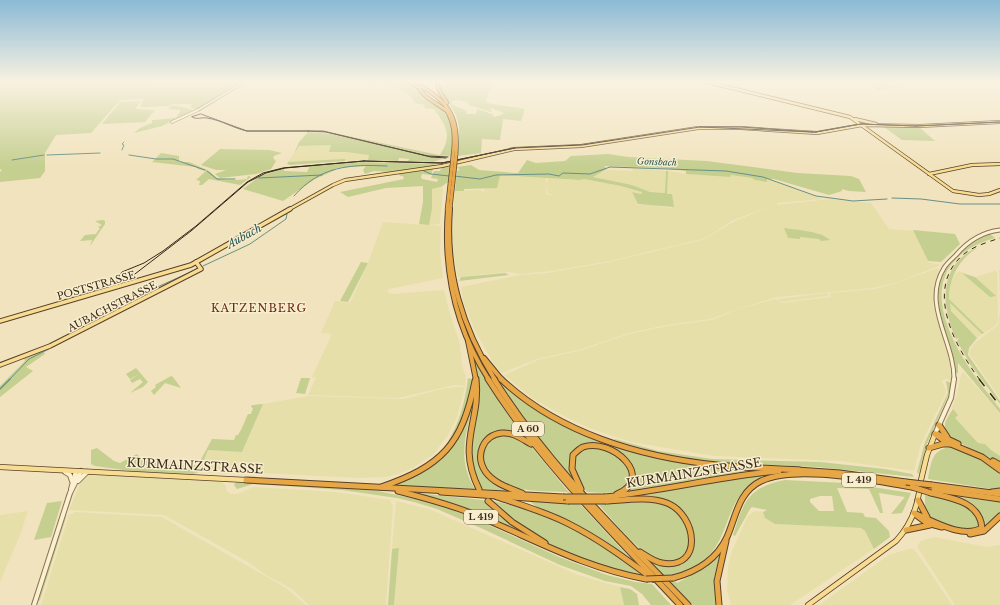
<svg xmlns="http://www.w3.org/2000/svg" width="1000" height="605" viewBox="0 0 1000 605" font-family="'Libre Baskerville',serif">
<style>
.farmland{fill:#e7dfaa;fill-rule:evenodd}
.green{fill:#c5cf90;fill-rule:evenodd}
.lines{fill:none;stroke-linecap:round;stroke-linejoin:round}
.stream-far1{stroke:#689087;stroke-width:1}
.stream{stroke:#689087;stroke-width:1.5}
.minor-far2-casing{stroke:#8a7355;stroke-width:3.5}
.minor-far1-casing{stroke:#8a7355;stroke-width:5}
.minor-casing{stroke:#8a7355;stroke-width:6}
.major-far2-casing{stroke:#57402a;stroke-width:4}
.major-far1-casing{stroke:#57402a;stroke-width:5.5}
.major-casing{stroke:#57402a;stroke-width:6}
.highway-far2-casing{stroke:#57402a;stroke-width:4.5}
.highway-far1-casing{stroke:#57402a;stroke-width:6}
.highway-casing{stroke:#57402a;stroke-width:7}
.minor-far2{stroke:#fbf0d0;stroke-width:2}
.minor-far1{stroke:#fbf0d0;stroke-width:3}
.minor{stroke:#fbf0d0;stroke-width:4}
.major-far2{stroke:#f8dc91;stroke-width:2.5}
.major-far1{stroke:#f8dc91;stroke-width:3.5}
.major{stroke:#f8dc91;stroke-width:4.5}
.highway-far2{stroke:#e8a746;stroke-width:3}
.highway-far1{stroke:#e8a746;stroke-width:4}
.highway{stroke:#e8a746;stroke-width:5}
.tram{stroke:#382a1b;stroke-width:1}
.rail-far1{stroke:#382a1b;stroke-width:1;stroke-dasharray:5 5;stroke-linecap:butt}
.rail{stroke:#382a1b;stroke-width:1.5;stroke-dasharray:9 9;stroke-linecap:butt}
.highway-bridge-far1-casing{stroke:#57402a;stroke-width:4.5;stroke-linecap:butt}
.highway-bridge-casing{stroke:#57402a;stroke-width:7;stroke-linecap:butt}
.highway-bridge-far1{stroke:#e8a746;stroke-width:3}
.highway-bridge{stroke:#e8a746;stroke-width:5}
.labels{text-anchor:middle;stroke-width:3;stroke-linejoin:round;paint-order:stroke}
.far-water-label{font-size:9px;font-style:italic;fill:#295958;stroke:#f8edcd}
.shield{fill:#f8edcd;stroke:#726450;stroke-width:1}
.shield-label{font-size:9px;font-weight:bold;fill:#382a1b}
.street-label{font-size:10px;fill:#382a1b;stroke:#f8edcd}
.water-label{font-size:11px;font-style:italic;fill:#295958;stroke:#f8edcd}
.neighbourhood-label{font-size:11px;letter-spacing:1px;fill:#672b17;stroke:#f8edcd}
.near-street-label{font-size:12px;fill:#382a1b;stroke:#f8edcd}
</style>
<rect width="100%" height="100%" fill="#f1e3bd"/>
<g class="farmland">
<polygon points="331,145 329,152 347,152 369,155 368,160 288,162 299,146"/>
<polygon points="633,168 666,171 666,193 650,192 632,185 597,178 593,176 608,170 632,171"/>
<path d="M668,171L686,174L730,177L731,175L752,178L755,180L766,182L767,179L770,180L823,199L777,203V205L830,199L871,203L889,229L914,231L928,262H927L941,265L898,282L873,288L777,297L726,313L711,319L666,325L629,333L582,349L537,359L502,373L494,364L475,331L463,301L461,287L520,275L547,273L610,262L705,239L735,221L777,204L733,220L706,238L610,261L552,271L520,274L510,272L484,274L458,277L453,254L452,225H455L452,224L455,191L480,190L484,192V189L488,188L500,175L546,177V194L553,196L548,193L546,187L548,178L573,180L584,179L621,186L643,192L641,194L632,192L638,204L637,205H653L675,209L670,207H674L672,195L667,194ZM784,228L819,234L827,237L830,240L805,237L788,238Z"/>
<polygon points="443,188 440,224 429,225 432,209 432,189"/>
<polygon points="383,222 441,226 440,252 443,278 389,289 387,292 391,294 443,290 445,293 448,307 460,344 462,366 466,377 465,386 455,385 441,388 398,398 308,395 316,378 312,377 332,334 321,333 335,301 349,303 351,301 368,263"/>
<polygon points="935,269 938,268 939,270 935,281 933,306 949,358 951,380 945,379 942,381 946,391 945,395 921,444 914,471 840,461 714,456 631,442 589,428 570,419 533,399 504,375 538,360 582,350 629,334 667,326 712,320 736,310 775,299 782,303 831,297 829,293 875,289 899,282"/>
<polygon points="999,270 1000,270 1000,398 970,355 970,350 975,343 998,325 1000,311"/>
<polygon points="960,271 996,296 975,277 995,271 997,272 998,320 995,326 984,333 949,299 951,283 956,273"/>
<polygon points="827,293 829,296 781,302 778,299"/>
<polygon points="950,302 982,334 977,338 951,311"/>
<polygon points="963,372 1000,413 1000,456 991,450 985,444 978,443 955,418 957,414 952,408 957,394 961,375"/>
<polygon points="456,387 465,387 457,417 448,435 434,454 413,468 398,474 387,477 358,478 260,473 251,464 238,461 233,474 199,472 208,450 242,452 263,404 308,396 404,399 441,389"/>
<polygon points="90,475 213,481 223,483 226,486 226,490 230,494 238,494 253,487 336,492 390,500 393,506 386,605 309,605 293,590 281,583 267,576 248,562 164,515 69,510 82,479"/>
<polygon points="396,501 429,509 578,575 620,587 624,605 394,605 399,549 392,549"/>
<polygon points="28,511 20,535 0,582 0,515"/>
<polygon points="755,511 763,512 765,518 775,524 861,528 865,531 874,549 790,605 731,605 727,590 728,567 732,551 745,522 748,516"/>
<polygon points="75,512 162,517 286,588 306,605 41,605 69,515"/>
<polygon points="934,537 987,547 1000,545 1000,605 955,605 918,548 917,546 921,541"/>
<polygon points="908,549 913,549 917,553 952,605 819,605 889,555"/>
</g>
<g class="green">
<path d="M0,82L240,83L242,82L235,85L236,86L196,110L190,107L193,105C186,103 180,105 173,104L169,106L143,107L140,106L144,99L120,100L91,133L56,135L45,153V171L40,178L0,182V172L2,170L0,169Z"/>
<path d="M365,82H406C414,85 416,89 422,95C428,100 437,103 443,109C455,120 452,142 451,156L440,155C453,135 446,126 434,109L424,108L425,105L414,103C413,97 409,95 404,92C391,84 382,82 367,84Z"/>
<path d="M439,82H493L486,101L487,103L525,109L521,121L503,119L500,140L482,139L481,153L458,156L459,126L456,115L440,87ZM458,100L467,102L469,105L491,112L492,111L490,109L491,108L504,113L501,115L494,117L492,114L477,109L476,114H466L467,111L453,105L451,101Z"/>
<polygon points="869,82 889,82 892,85 901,84 904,87 878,90"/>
<polygon points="141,101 135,109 155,110 145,122 102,124 120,102"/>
<polygon points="171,106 178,106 193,110 162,126 134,133 140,128 152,123 152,120 154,120 176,118 181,110 168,109"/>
<polygon points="884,127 919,127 935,141 902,140"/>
<polygon points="308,132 331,134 442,159 433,162 407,161 410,159 399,158 398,161 368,160 369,155 346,152 329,152 331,145 299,146 294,154 299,142"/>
<polygon points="334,133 444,156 447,157 431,156"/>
<polygon points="220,149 269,150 282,153 274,156 273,158 276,161 271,169 256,174 220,178 215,174 226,170 216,170 201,165"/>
<polygon points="161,153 179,156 179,162 189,162 207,170 205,171 198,169 196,167 152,162"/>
<polygon points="608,154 628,157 707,161 797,173 851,176 859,179 866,192 849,191 842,189 842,191 829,195 774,179 767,179 767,182 755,180 752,178 731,175 730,177 686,174 686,171 663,168 604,166 607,169 593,177 632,185 650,192 665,193 666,171 668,171 667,194 672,194 674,207 638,204 632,192 641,194 642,192 621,186 584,179 580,180 500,175 497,188 464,189 464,191 455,191 457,171 460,170 457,167 471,165 479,170 515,173 518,173 527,160 536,163 565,161 571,156"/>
<polygon points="345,159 345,161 290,165 287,164 288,162"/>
<polygon points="361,162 435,164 434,166 389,172 374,171 365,174 363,170 366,166 336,168 333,171 315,179 283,201 243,189 260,176 284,169 284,171 307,172 310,166"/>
<polygon points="447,166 449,167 448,182 441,187 432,189 432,209 429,225 419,224 423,202 423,186 386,188 348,197 340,192 404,179 403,176 400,176 399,174 433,169 431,175 422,174 421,177 422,179 437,182 438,179 431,178 434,171 440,171 442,167"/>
<path d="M207,170C212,172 214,177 218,178C223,181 242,180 247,179L248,176L251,177L240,185L209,179L202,185H199L200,181L196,180Z"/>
<polygon points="103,220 105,221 105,224 90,246 92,240 80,241 85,235 96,234 100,228 98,227 102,225 95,221"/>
<path d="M784,228C795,230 822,231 830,240L821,241L819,239L800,237V239L788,238Z"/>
<polygon points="913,230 955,234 960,244 941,262 928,261"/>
<path d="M990,234L995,238C929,257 932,305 962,356C973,375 987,392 1000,409V413L958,363V373H956C951,331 919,299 952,260C963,247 975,239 990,234Z"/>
<path d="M976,248H977C959,259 949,278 949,299L984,333L982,334L950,303L951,311L977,338L969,348L968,355L1000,401V404L970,364L957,341L959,338L956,339C941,306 938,266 976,248Z"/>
<polygon points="361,262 368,263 348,302 340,301"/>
<polygon points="505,273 509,275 459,281 461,277"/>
<polygon points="962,273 975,277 996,296 990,297"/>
<polygon points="43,351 45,354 26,367 33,371 0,397 0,386 25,361 24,358"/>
<path d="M472,354C488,384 505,412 527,438C511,432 493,423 481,444L483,471L509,490L508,491L482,489L475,478L470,458L479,386L478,376Z"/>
<path d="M489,367L510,389L589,435L688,464L750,471L624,493C631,488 636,481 634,472C629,438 553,428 573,478L530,428Z"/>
<polygon points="136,368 148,382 143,387 130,393 143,382 140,379 132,383 130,380 139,374 130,379 126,374"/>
<polygon points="171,376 173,377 181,388 165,383 154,395 151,391 156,387 155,385"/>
<polygon points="301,378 310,378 305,394 296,393"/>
<path d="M468,378L472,379V390L461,426L448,446L446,445C459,424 465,403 468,378Z"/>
<polygon points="946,381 951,383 950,391 927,444 919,474 917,472 925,442 948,393"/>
<path d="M473,402C467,433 456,458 475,489L388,485C419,477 448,461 463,430C467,421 469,410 473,402Z"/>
<path d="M263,404L242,452L208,450L199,472L193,474L138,472L95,466L91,464V450L97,448L114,461L120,463L137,454C146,467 183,465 198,465L212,439L234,440L236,435H238C243,427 245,420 248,414H251L253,408L251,407L252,405Z"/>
<path d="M953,409L958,415L955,418L978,443L985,444L991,450L1000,456V463C989,456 944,440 945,426C945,420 950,414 953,409Z"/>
<path d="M508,434L530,445L567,490L626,554L646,572L595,535L562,518L541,510L529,501L578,504L567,492C548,491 526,492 506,485C488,477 471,451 493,437C496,434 503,434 508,434Z"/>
<polygon points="615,439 658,451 712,459 820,462 885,469 912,474 914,477 817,467 709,462 666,455 614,440"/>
<path d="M595,446L617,454L630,470C629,497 608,493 587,492C576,477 573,474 575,455L585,447Z"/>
<path d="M951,447C968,449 988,460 1000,473V488L991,489L928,479C931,462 932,449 951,447Z"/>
<path d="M775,472L783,473C771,475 759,477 749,486C739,494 734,505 729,517C717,550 707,569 669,575L677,583L705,568L720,553L714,578L716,605H693L647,559L671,565L692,550C699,533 689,509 671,503C660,499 644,502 634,496L713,481Z"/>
<path d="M785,480L846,483L911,493L902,513L891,514L905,497L879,493L883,513H880L869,489L837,488L847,512L863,513L865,517L876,518L889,531L890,537L874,549L865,531L861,528L775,524L765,518L763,512L767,510L752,507L750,509L735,536L733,535C744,501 747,488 785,480ZM820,496H832L834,511H819L810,502V499Z"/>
<polygon points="237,481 342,488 378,491 430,502 469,516 559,557 607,575 635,582 652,584 671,605 651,605 642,594 631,586 605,581 560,565 483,529 437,509 414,502 397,498 342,490 302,487 253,484 237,489 234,485"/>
<polygon points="417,493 483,500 499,516 525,535"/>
<path d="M925,495C941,498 981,504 979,526C967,532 946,526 935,520C930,517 928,512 925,507Z"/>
<path d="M956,497L1000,502V512L986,527C977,509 976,506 956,497Z"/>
<polygon points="62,501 51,537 34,540 47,503"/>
<path d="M492,501C547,510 597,538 640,574L639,575C595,567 551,549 515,522C507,516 499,508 492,501Z"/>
<path d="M653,502C706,510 696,576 656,559C637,551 613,520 598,504Z"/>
<polygon points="67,514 40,600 37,602 63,522"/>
<polygon points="399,548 394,605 388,605 392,549"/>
<polygon points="620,587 630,589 637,594 639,605 624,605"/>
</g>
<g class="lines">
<g class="stream-far1">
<polyline points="122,150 124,145 122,144 124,142"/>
<polyline points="47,155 100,153"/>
<polyline points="129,155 156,159 173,159 205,170"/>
<polyline points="12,160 44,155"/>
<polyline points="207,171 217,179 235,179"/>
<polyline points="424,171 431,174 449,176"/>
<polyline points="454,176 480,179 496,175 549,174 559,176 563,173 590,174 610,167 726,171 763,177 816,196 853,201 887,199"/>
<polyline points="259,178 322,175"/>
<path d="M294,196C320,166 350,164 387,166"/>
<polyline points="892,198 921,199 960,204 1000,204"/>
<polyline points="203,266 250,244 286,219 287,214"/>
<polyline points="144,293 193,271"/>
<polyline points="89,323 105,315 117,305 140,294"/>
<polyline points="9,380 29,359 49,349"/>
</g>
<polyline class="stream" points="0,389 10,379"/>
<g class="minor-far2-casing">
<polyline id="minor-far2" points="172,122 198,110 244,82"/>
</g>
<g class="minor-far1-casing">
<path id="minor-far1" d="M954,380C955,342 921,305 944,268C947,263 952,259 956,255C968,241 982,232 1000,230"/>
</g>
<g class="minor-casing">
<g id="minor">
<polyline points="935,434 951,398 954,379"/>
<polyline points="65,472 70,475 72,481"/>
<polyline points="78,481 87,472"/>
<polyline points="71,489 76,471"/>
<polyline points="34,605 70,493 81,471"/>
</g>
</g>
<g class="major-far2-casing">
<g id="major-far2">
<polyline points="707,82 850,117 953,191 979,195 989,194 1000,190"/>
<polyline points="855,119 876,124"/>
<polyline points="929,174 972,165 1000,164"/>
<polyline points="288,210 333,185 345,180 442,166 514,149 581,146 698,128 741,128 817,133 862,125 920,126 1000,122"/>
</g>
</g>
<g class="major-far1-casing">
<g id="major-far1">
<polyline points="0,321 191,265 290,209"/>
<polyline points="0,365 50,346 201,269 196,262"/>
</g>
</g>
<g class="major-casing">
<g id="major">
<polyline points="0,467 246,480"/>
<polyline points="921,480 927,455 935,434"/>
<path d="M808,605L896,541C909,527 916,512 919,493"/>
</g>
</g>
<g class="highway-far2-casing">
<g id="highway-far2">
<polyline points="409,82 415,85"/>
<path d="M416,82C421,97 435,102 447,111"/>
<polyline points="437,82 439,90 447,103"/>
<path d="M419,85C451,103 459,119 456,155"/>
<path d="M446,109C455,124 455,138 453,155"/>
<polyline points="447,210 450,183"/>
<polyline points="450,210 453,183"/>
</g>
</g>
<g class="highway-far1-casing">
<g id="highway-far1">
<path d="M448,209C443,270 456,329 489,380"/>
<path d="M450,209C445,272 462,327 495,380"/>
<polyline points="468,341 476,380"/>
<polyline points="484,358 502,380"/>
</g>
</g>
<g class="highway-casing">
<g id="highway">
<path d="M476,379C481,422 456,443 479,489"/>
<path d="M488,379C541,463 613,533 680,605"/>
<path d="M494,379C547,464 619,533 688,605"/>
<path d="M501,379C558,433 640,457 717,465C744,468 772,468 799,470"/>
<polyline points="939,425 947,437"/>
<polyline points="935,434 946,442 982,457 1000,470"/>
<polyline points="937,434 958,444"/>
<polyline points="929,448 943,444 950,444"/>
<polyline points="993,461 1000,465"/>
<polyline points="797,470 840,473 906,482"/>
<polyline points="246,480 563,497"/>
<polyline points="932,485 1000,494"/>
<path d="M381,487C442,466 462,445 475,381"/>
<path d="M581,489L572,469L573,455C576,452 579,449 583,447C612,437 656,478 617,494"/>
<polyline points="931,489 1000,499"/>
<path d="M398,491C421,497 445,503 468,512C529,536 580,567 646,579"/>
<polyline points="441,492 568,501"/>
<polyline points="992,492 1000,491"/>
<path d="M522,493C509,488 493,483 485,471C475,455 483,435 502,433C513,432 522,439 531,444"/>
<path d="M497,497C521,505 546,512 569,524C599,539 626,559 653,579"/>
<path d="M605,497C664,491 720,476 779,471"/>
<polyline points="918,500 927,517"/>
<polyline points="488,501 512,522 545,543"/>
<path d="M606,501C625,500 649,496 667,503C697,515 704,570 662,563C654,562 647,556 640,552"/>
<path d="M914,513C933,521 962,539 982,528C980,502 952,498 931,493"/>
<polyline points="916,515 927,523 942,527"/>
<polyline points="906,530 930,525"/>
<polyline points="970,534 984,531 1000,516"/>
<path d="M673,578C696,572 717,559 727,537C736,517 738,492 761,481C797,464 873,481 912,487"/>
<polyline points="719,605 717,581 726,541"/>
</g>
</g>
<use href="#minor-far2" class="minor-far2"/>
<use href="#minor-far1" class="minor-far1"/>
<use href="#minor" class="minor"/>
<use href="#major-far2" class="major-far2"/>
<use href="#major-far1" class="major-far1"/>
<use href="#major" class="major"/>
<use href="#highway-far2" class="highway-far2"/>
<use href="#highway-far1" class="highway-far1"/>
<use href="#highway" class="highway"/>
<g class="tram">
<path d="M201,114L247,131C233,128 221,120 207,118C202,117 197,120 192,117Z"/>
<polygon points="1000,122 917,126 916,126"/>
<polyline points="861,124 916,126"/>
<polyline points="861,124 916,126"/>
<polyline points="700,127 741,127 812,132"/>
<polyline points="700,127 812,132"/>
<polyline points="247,131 308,131"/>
<polyline points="247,131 308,131"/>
<polyline points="308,131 323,131 428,156 448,157"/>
<polyline points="308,131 326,132 431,157 446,158"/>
<polyline points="812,132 816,132"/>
<polyline points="812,132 816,132"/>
<polyline points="816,132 861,124"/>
<polyline points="816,132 861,124"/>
<polyline points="515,148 582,145 700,127"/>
<polyline points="364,161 442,163"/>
<polyline points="364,161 442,163"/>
<polygon points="364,161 285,168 266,173 248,182 191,231 131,277 124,280 119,279 118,277 122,272 144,263 163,251 196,226 247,182 263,173 283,168"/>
<polyline points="442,163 515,148"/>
<polyline points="442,163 515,148"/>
</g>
<path class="rail-far1" d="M980,380C955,347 923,288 964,254C974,246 988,242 1000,238"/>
<polyline class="rail" points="979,379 1000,406"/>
<g class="highway-bridge-far1-casing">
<g id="highway-bridge-far1">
<polyline points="415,85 420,88"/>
<polyline points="450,183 453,155"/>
<polyline points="453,183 456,155"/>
</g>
</g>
<g class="highway-bridge-casing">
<g id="highway-bridge">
<polyline points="906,482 932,485"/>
<polyline points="912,487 931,493"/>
<polyline points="563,497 605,497"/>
<polyline points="568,501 606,501"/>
<polyline points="646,579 673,578"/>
</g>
</g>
<use href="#highway-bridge-far1" class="highway-bridge-far1"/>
<use href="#highway-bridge" class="highway-bridge"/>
</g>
<linearGradient id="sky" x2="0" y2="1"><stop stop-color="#8bbad5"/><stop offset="0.49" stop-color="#f9f2e1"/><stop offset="1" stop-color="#f9f2e1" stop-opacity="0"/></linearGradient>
<rect width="1000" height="167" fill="url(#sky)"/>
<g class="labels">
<g class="far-water-label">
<text transform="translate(657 162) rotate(2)" y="3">Gonsbach</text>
</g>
<g class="shield">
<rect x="512" y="422" width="32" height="14" rx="3"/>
<rect x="842" y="473" width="34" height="14" rx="3"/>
<rect x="464" y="510" width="34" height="14" rx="3"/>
</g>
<g class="shield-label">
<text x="528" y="432">A 60</text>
<text x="859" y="483">L 419</text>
<text x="481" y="520">L 419</text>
</g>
<g class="street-label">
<text transform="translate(96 285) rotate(-16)" y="4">POSTSTRASSE</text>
<text transform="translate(112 306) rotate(-27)" y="4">AUBACHSTRASSE</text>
</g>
<g class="water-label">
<text transform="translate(244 236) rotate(-29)" y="4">Aubach</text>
</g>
<g class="neighbourhood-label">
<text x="259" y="312">KATZENBERG</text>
</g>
<g class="near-street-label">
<text transform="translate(195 466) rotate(3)" y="4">KURMAINZSTRASSE</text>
<text transform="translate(694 473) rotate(-9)" y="4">KURMAINZSTRASSE</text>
</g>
</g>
</svg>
